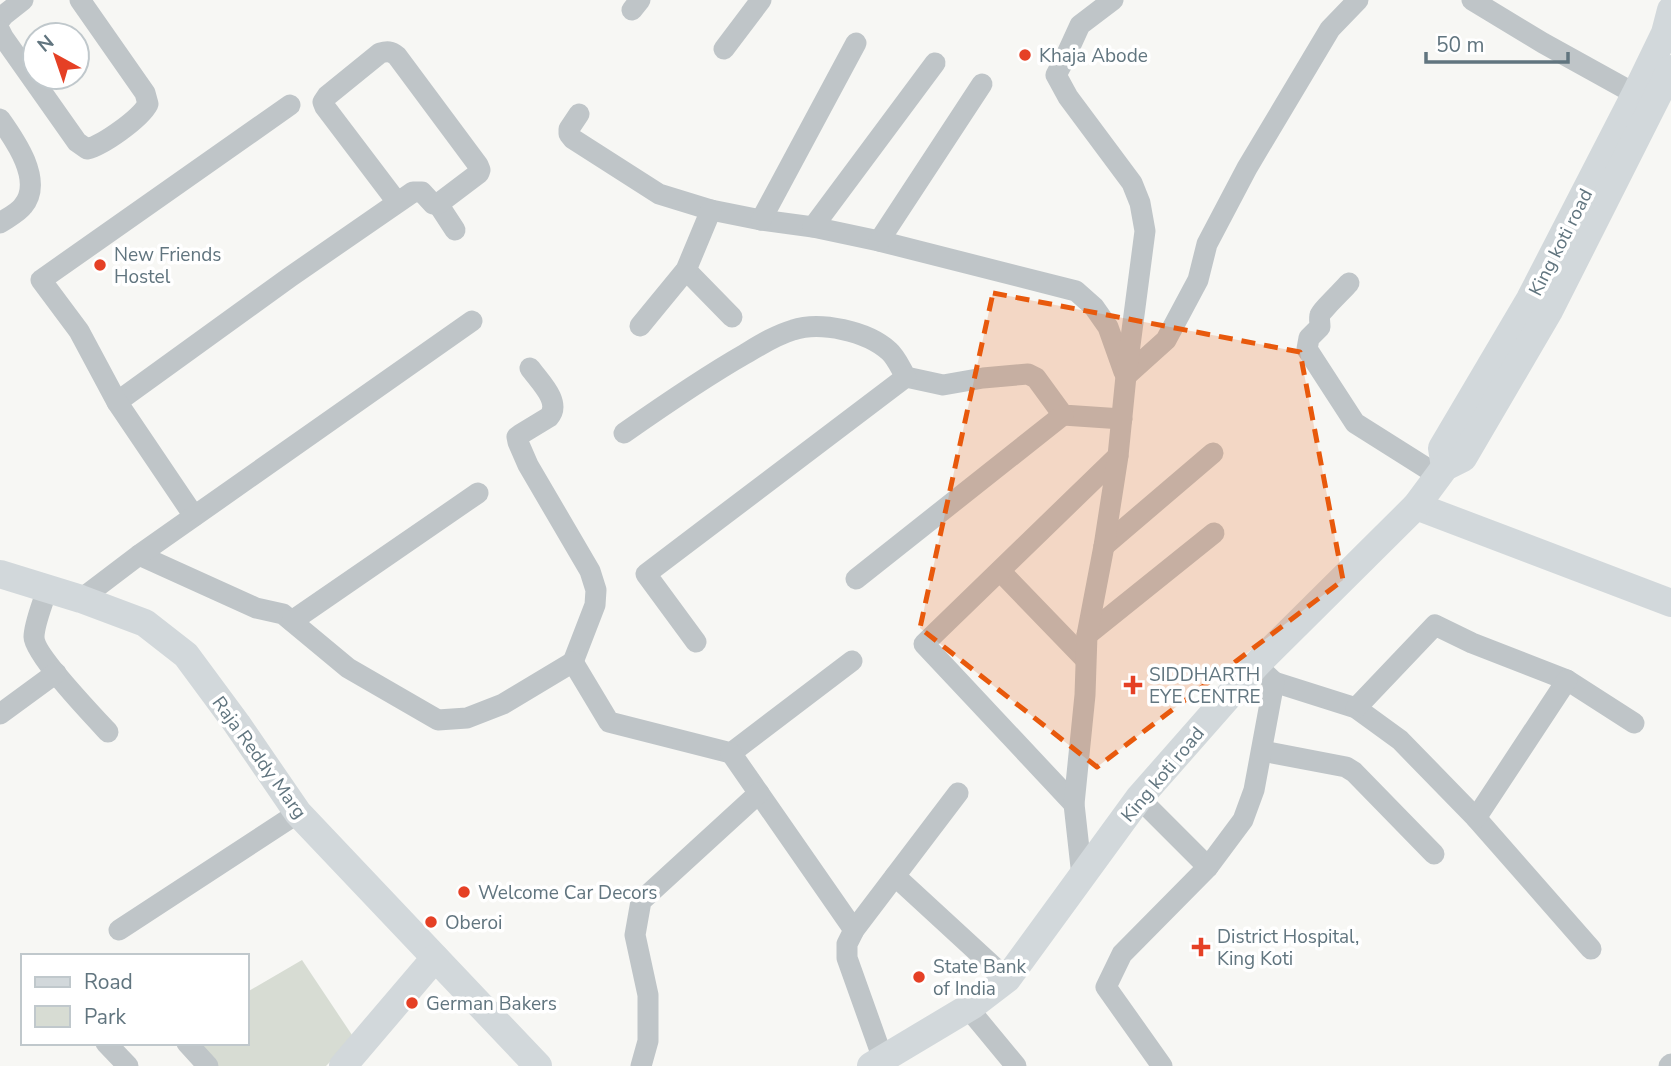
<svg xmlns="http://www.w3.org/2000/svg" width="1671" height="1066" viewBox="0 0 1671 1066" font-family="'Nunito Sans',sans-serif">
<style>
.green{fill:#d7dcd3}
.lines{fill:none;stroke-linecap:round;stroke-linejoin:round}
.street{stroke:#bfc5c8;stroke-width:21}
.secondary{stroke:#d2d8db;stroke-width:28}
.marked{fill:#e8590c;fill-opacity:0.2;stroke:#e8590c;stroke-width:5;stroke-dasharray:14 9;stroke-linejoin:round}
.poi-dot{fill:#e54025;stroke:#fff;stroke-width:2.5}
.labels{text-anchor:middle;stroke-width:7;stroke-linejoin:round;paint-order:stroke}
.poi-label{font-size:19px;fill:#61757f;stroke:#fff;text-anchor:start}
.street-label{font-size:19px;fill:#61757f;stroke:#fff}
</style>
<rect width="100%" height="100%" fill="#f7f7f4"/>
<polygon class="green" points="302,960 354,1038 326,1066 202,1066 184,1043 247,1043 247,992"/>
<g class="lines">
<g class="street">
<polyline points="1472,0 1543,43 1646,100"/>
<polyline points="632,10 640,0"/>
<polyline points="0,20 4,15 23,0"/>
<path d="M0,31L3,37L77,142L87,149C103,145 140,119 148,104L145,93L80,0"/>
<polyline points="724,49 761,0"/>
<polyline points="579,114 569,129 569,134 573,139 659,194 711,210 761,220 813,227 879,241 1076,291 1094,307 1108,327 1124,372"/>
<path d="M0,119C15,140 44,181 23,206C18,213 7,218 0,223"/>
<polyline points="438,204 455,230"/>
<polyline points="761,220 856,43"/>
<polyline points="813,227 935,63"/>
<polyline points="879,241 982,84"/>
<polyline points="686,270 732,317"/>
<path d="M1349,283C1344,289 1321,311 1320,315C1319,318 1320,324 1320,327L1309,338L1307,349L1355,423L1439,476"/>
<polyline points="640,326 686,270 711,210"/>
<path d="M530,368C539,381 562,402 549,417L521,434L517,437L518,442L528,465L590,571L596,590L595,605L573,662"/>
<polyline points="1126,376 1166,340 1198,280 1207,244 1247,168 1330,29 1358,0"/>
<path d="M117,402L290,277L413,192H422L433,204H438L479,173L480,170L478,165L397,56C391,51 387,51 380,53L327,96L323,102L325,107L397,202"/>
<path d="M624,433C664,405 703,378 745,354C760,345 776,335 793,330C820,321 867,331 889,351C896,357 901,369 906,377L943,385L983,378L1028,374L1036,378L1063,415L1122,419"/>
<polyline points="194,516 117,402 79,331 41,280 290,105"/>
<polyline points="1104,546 1213,453"/>
<polyline points="139,555 256,608 283,614 348,668 438,720 467,718 503,704 573,662 609,722 731,753 852,661"/>
<polyline points="1000,571 1085,659"/>
<polyline points="856,579 1063,415"/>
<path d="M47,589C43,603 34,624 34,637C34,654 94,717 108,732"/>
<polyline points="81,599 139,555 472,321"/>
<polyline points="292,621 478,493"/>
<polyline points="1087,635 1214,533"/>
<polyline points="696,642 646,574 906,377"/>
<polyline points="1274,682 1356,708 1400,740 1476,818 1591,949"/>
<polyline points="1356,708 1435,625 1472,643 1567,680 1634,723"/>
<polyline points="0,714 56,673"/>
<polyline points="1262,751 1346,767 1354,772 1434,854"/>
<polyline points="731,753 854,930"/>
<polyline points="1139,798 1208,867"/>
<polyline points="1074,804 924,644 1118,456"/>
<polyline points="1476,818 1567,680"/>
<polyline points="895,876 1007,979"/>
<polyline points="1082,876 1074,804 1085,695 1087,635 1104,546 1118,456 1126,376 1145,231 1140,203 1132,183 1068,97 1056,75 1064,60 1080,25 1113,0"/>
<polyline points="119,930 298,813"/>
<polyline points="968,1008 1016,1066"/>
<polyline points="106,1043 128,1066"/>
<polyline points="187,1043 208,1066"/>
<polyline points="883,1059 847,958 847,944 854,930 958,793"/>
<polyline points="641,1066 648,1041 648,995 635,935 641,901 759,793"/>
<polyline points="1162,1066 1106,987 1122,954 1208,867 1243,820 1254,790 1274,682 1256,665"/>
<polyline points="1669,1066 1671,1064"/>
</g>
<g class="secondary">
<polyline points="1445,467 1442,448 1530,299 1635,95 1665,33 1671,10"/>
<polyline points="1416,506 1671,603"/>
<polyline points="0,574 81,599 145,623 186,655 237,724 298,813 538,1066"/>
<polyline points="343,1066 435,958"/>
<polyline points="871,1066 973,1005 1007,979 1139,798 1256,665 1416,506 1445,467 1463,458 1549,311 1671,69"/>
</g>
</g>
<path class="marked" d="M993,293L1300,352L1343,580L1097,767L920,628Z"/>
<g class="poi-dot">
<circle cx="1025" cy="55" r="7"/>
<circle cx="100" cy="265" r="7"/>
<path d="M1129.5 674.5h7v7h7v7h-7v7h-7v-7h-7v-7h7z"/>
<circle cx="464" cy="892" r="7"/>
<circle cx="431" cy="922" r="7"/>
<path d="M1197.5 936.5h7v7h7v7h-7v7h-7v-7h-7v-7h7z"/>
<circle cx="919" cy="977" r="7"/>
<circle cx="412" cy="1003" r="7"/>
</g>
<g class="labels">
<g class="poi-label">
<text x="1039" y="62">Khaja Abode</text>
<text x="114" y="261">New Friends<tspan x="114" dy="22">Hostel</tspan></text>
<text x="1149" y="681">SIDDHARTH<tspan x="1149" dy="22">EYE CENTRE</tspan></text>
<text x="478" y="899">Welcome Car Decors</text>
<text x="445" y="929">Oberoi</text>
<text x="1217" y="943">District Hospital,<tspan x="1217" dy="22">King Koti</tspan></text>
<text x="933" y="973">State Bank<tspan x="933" dy="22">of India</tspan></text>
<text x="426" y="1010">German Bakers</text>
</g>
<g class="street-label">
<text transform="translate(1560 242) rotate(-63)" y="7">King koti road</text>
<text transform="translate(260 757) rotate(54)" y="7">Raja Reddy Marg</text>
<text transform="translate(1162 774) rotate(-50)" y="7">King koti road</text>
</g>
</g>
<rect x="21" y="954" width="228" height="91" fill="#ffffff" stroke="#c0c8cc" stroke-width="2"/>
<rect x="35" y="977" width="35" height="10" fill="#d2d8db" stroke="#c0c8cc" stroke-width="2"/>
<text x="84" y="989" font-size="21" fill="#61757f">Road</text>
<rect x="35" y="1006" width="35" height="21" fill="#d7dcd3" stroke="#c0c8cc" stroke-width="2"/>
<text x="84" y="1024" font-size="21" fill="#61757f">Park</text>
<g transform="translate(56 56) rotate(320)"><circle r="33" fill="#ffffff" stroke="#c0c8cc" stroke-width="2"/>
<path d="M0-5L12 26L0 18L-12 26Z" fill="#e54025"/>
<text y="-10" font-size="19" font-weight="bold" text-anchor="middle" fill="#61757f">N</text>
</g>
<path d="M1426 52v10h142v-10" fill="none" stroke="#61757f" stroke-width="3.5"/>
<text x="1436" y="52" font-size="21" fill="#61757f" stroke="#ffffff" stroke-width="5" paint-order="stroke">50 m</text>
</svg>
